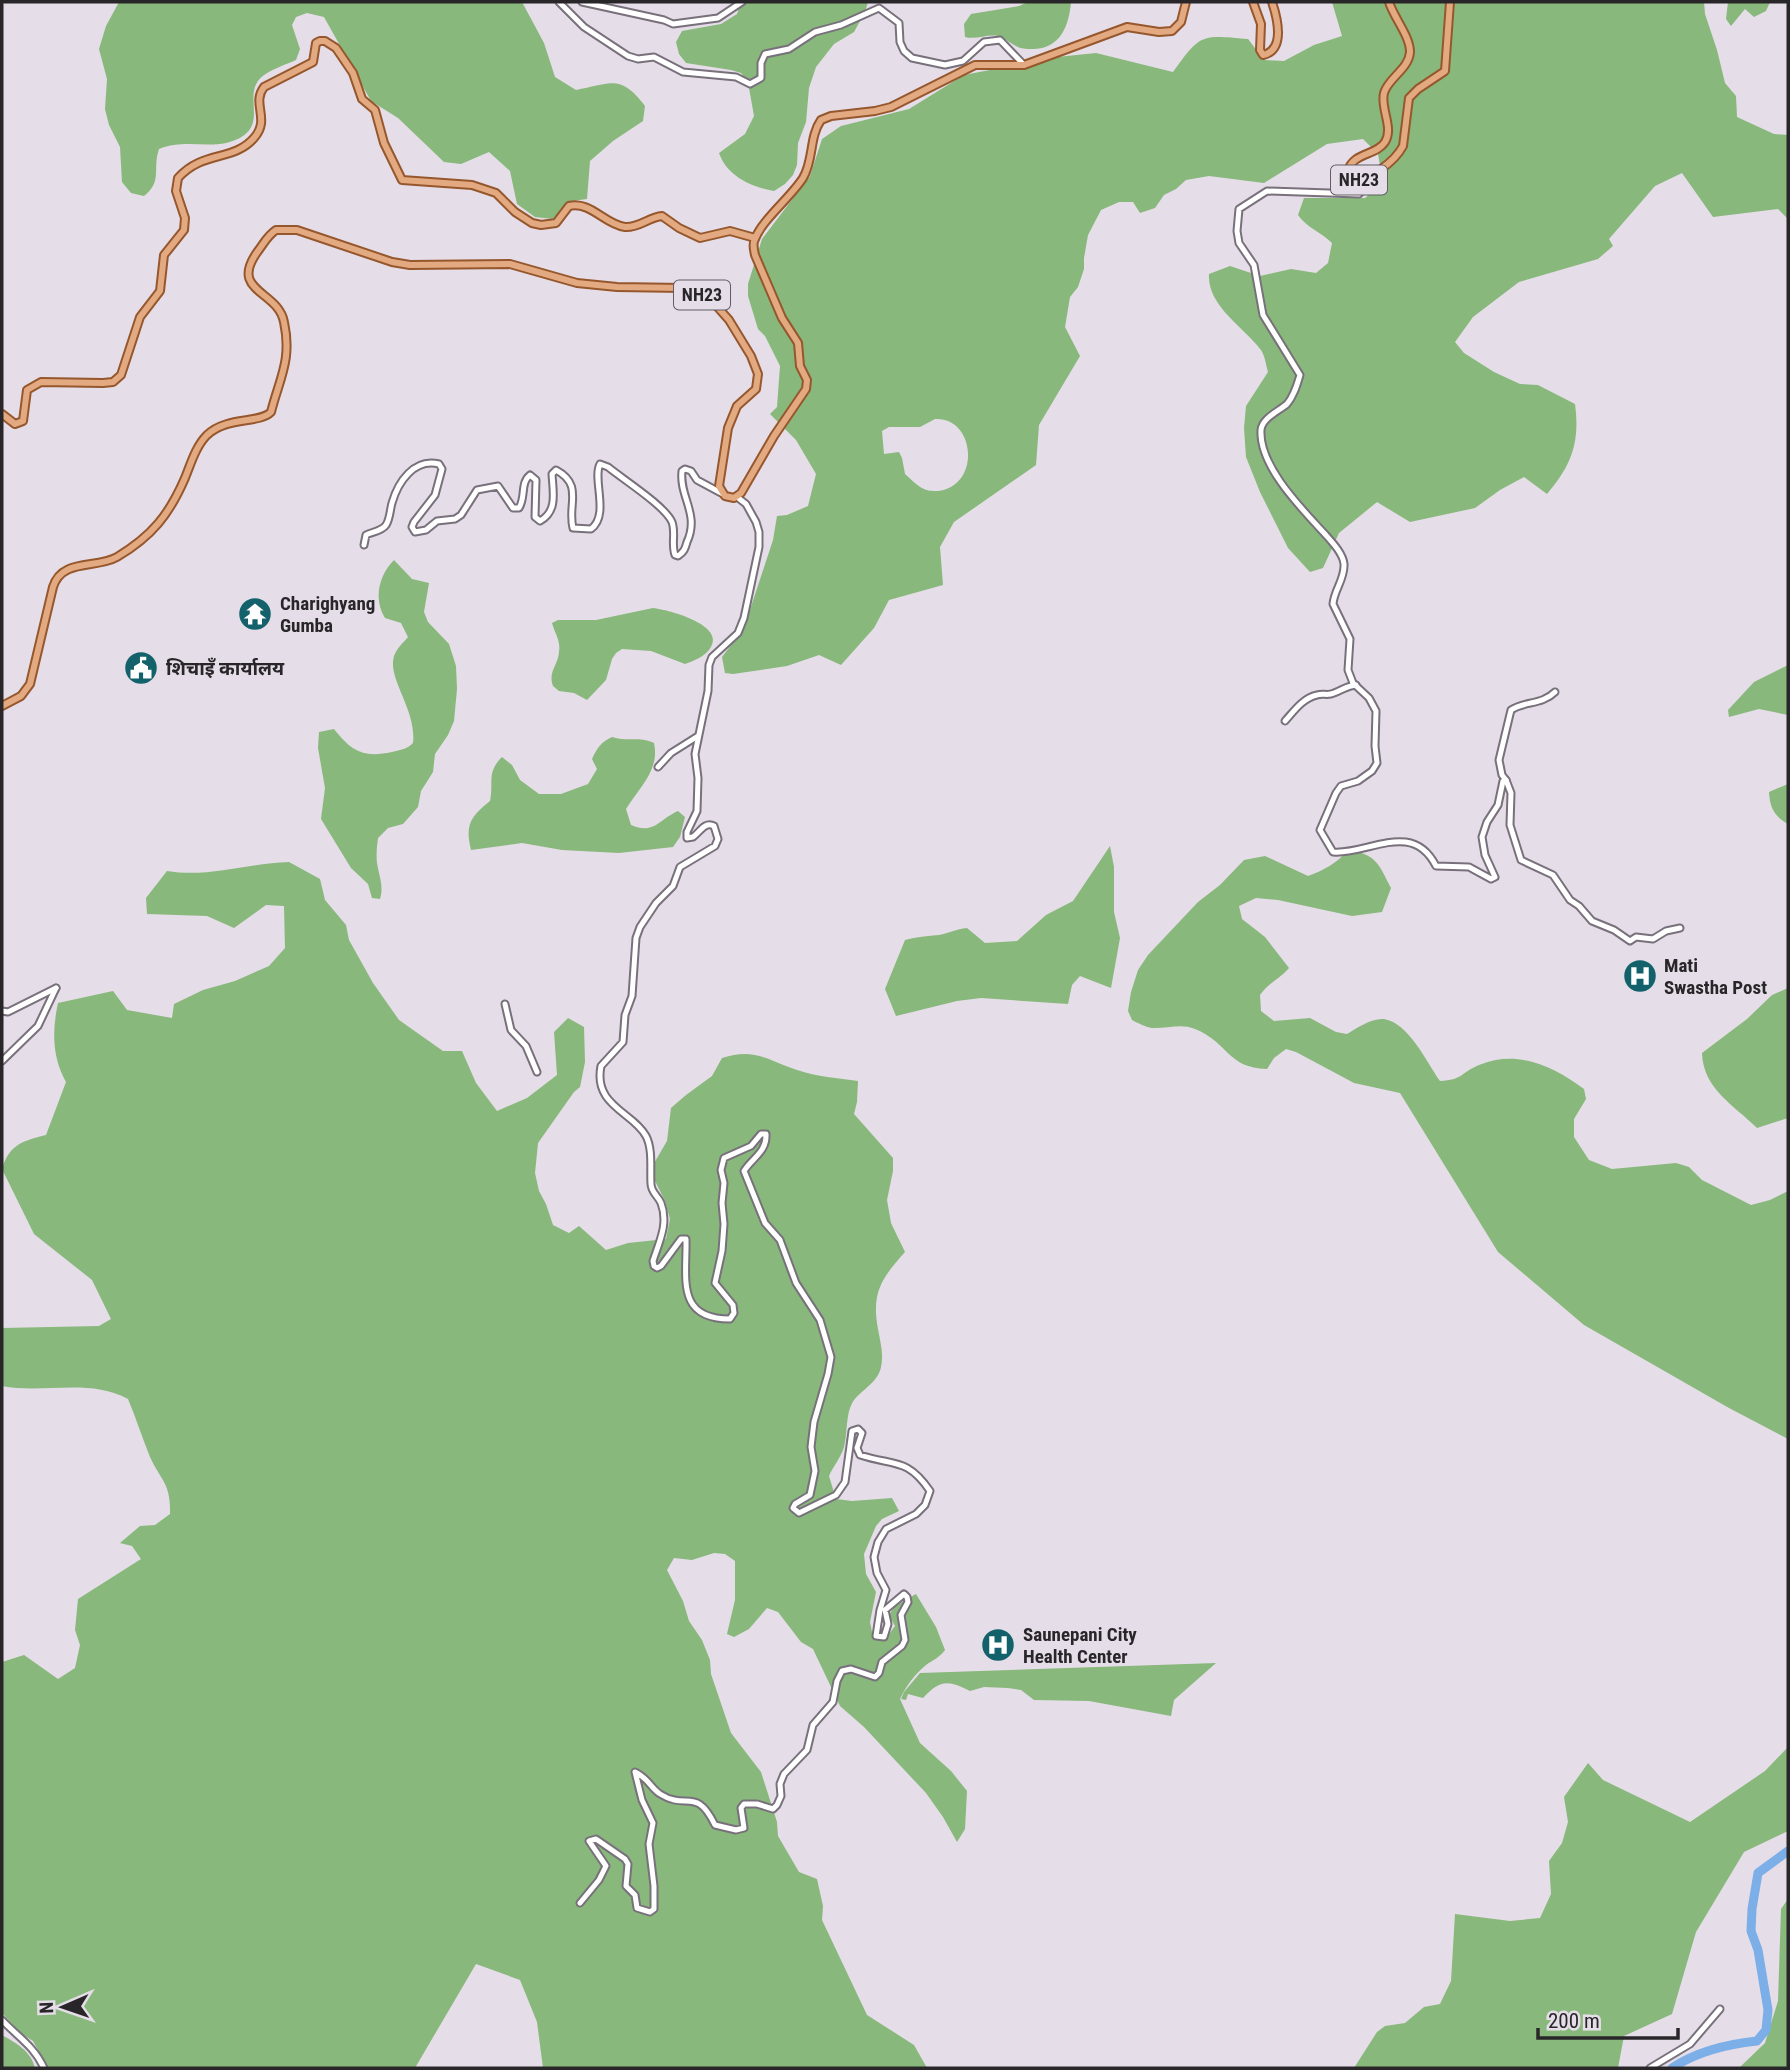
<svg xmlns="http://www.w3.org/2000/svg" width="1790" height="2070" viewBox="0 0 1790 2070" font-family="'Roboto Condensed','Noto Sans Devanagari',sans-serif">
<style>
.forest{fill:#88b87b;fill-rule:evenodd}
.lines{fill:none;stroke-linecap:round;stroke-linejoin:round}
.river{stroke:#7caee7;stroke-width:9}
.minor-casing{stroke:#78707b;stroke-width:9}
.major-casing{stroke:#96572d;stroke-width:10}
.minor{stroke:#fff;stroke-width:5}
.major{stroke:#e3aa82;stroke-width:6}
.labels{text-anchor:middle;stroke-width:5;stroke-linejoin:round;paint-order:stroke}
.shield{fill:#e5dde8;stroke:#615d63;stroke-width:2}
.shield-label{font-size:18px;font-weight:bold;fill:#29262a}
.poi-label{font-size:19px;font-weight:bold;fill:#29262a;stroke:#e5dde8;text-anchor:start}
</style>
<rect width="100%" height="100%" fill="#e5dde8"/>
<g class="forest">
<path d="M119,2H522L544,43L555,77L576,90C610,84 620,73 645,106L643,121L613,141L590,161L587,199L572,201L553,219L535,217L517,204L510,171L489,152L461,164L444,162L398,118L371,101L324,17L307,13L296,17L292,25L300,49L296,60C285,65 265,71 258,81C246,98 264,122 243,136C217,153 188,137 159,149C152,169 163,181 144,196L131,193L122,182L120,147L109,125L105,109L107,79L99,49L106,26Z"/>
<path d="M741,2H868L865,12L854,32L834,44L816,67L809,88L806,122L798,143L797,165L793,175L785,184L774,191C751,187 727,176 719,153L745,134L754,116L748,82L741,73L731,70L686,63L679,54L676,42L682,31L721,24L737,14Z"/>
<path d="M1028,2H1071C1069,25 1061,48 1034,49C1029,49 1022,49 1018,47C1011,44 1005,38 998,36C987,34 976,40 965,37L964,24L971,14L1019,6Z"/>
<path d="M1332,2H1704L1705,14L1717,50L1725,83L1736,96L1737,117L1774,134L1788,135V219L1778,209L1713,217L1682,173L1655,186L1609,239L1613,246L1598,259L1519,282L1473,317L1455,342L1464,353L1494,372L1520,384L1538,385L1575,404C1580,442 1572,465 1547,494L1524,477L1500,490L1475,508L1410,522L1377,502L1339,533L1323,568L1310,572L1288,548L1260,492L1246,457L1244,428L1246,406L1268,372C1266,365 1265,356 1261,350C1244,327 1207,306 1209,274L1230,266L1260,276L1291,269L1316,273L1328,263L1332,243C1321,232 1307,228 1298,215L1304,198H1365L1383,183L1378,154L1363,139L1327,144L1264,183L1209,176L1186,180L1176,189L1164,195L1155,208L1140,213L1133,202H1119L1101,210L1088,235L1084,258V269L1078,287L1070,297L1065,327L1080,356L1039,425L1036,465L954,522L940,547L943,585L889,600L874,628L841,665L819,655L787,666L733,674L725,673L722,657L744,628L773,540L777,516L787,515L808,506L816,474L796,440L770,414L777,407L780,366L765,336L758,329L748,296V284L762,239L810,176L822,139L841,126L909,109L964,75L1057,57L1096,53L1173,72C1201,33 1201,35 1248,39L1264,60L1284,61L1314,45L1342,36ZM935,419C976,417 981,486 938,491C932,491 927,491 922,488C916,485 910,478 905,474L902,458L899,452L884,454L882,431L889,427H920Z"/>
<polygon points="1728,2 1770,2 1766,11 1754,17 1745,9 1731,26 1726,19"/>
<path d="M394,560L412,579L429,583L424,612L428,622L449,644L456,666L457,689L454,721L448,735L435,754L433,772L421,791L418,807L403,824L388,828L378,838C377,846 376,855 377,863C379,876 384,886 380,899L372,898L368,884L351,868L321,819L325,788L318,748L319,732L334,729C352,752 364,758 392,752C401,750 407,749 413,743C417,710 387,679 394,656C397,648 403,643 408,637L401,623L385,618C373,599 379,575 394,560Z"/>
<path d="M653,608C670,610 729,626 709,650C703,657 694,661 685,664L651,651L622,649L616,653L612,659L606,680L587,700L574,693L559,691L553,686C548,671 558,666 559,652C561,641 555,634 552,623L558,620H596Z"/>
<polygon points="1788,665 1788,715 1759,709 1729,717 1728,710 1754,682"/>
<path d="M612,737C628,742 639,736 654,743C660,770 639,788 626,809L631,825C654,835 658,820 678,811L685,817L680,837L673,847L619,853L562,850L522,843L471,850C465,825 470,817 490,801C494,782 486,773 502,757L512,765L520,780L539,794H561L588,784L597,769L592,759C597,748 601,742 612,737Z"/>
<path d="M1788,784V824C1774,816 1770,808 1769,792Z"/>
<path d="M1110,846L1114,867V912L1120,938L1111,988L1080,976L1072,985L1068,1004L981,998L957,1001L896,1016L885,989L905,940C917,937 927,936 939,935C949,933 956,929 967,928L985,943L1017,941L1046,915L1073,901Z"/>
<path d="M1348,850C1377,854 1379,865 1391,888L1382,912L1352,916L1278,900L1256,898L1239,906L1242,919L1265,937L1289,968C1280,979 1268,983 1260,995L1261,1011L1274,1021L1310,1018L1336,1032L1347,1034C1357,1028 1371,1018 1384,1019C1409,1023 1427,1063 1440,1081C1463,1080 1460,1073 1479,1065C1517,1049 1553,1066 1584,1089L1586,1099L1574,1119V1137L1589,1160L1612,1169L1676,1163L1689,1167L1702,1180L1751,1205L1770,1200L1788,1191V1439L1729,1408L1584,1325L1498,1252L1400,1093L1354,1083L1296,1052L1286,1049L1274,1058L1267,1069C1227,1068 1228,1042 1195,1029C1181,1023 1166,1029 1152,1028C1145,1027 1138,1023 1132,1020L1128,1011L1131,992L1138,970L1148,955L1198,902L1220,885L1244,860L1265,856L1308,876C1324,870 1336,864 1348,850Z"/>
<path d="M289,862L320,879L325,900L346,925L349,940L373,983L399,1020L443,1051H462L476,1083L497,1111L527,1098L557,1075L554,1032L568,1018L584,1027L585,1062L580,1087L574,1092L538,1143L535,1173L539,1191L546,1204L553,1225L569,1233L579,1226L606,1250L628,1243L666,1239L670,1219L665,1201L654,1179L653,1165L667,1141L671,1108L686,1095L712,1076L722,1058C755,1047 769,1061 797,1070C817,1077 838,1078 858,1081L857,1102L854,1114L893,1158V1171L887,1200L891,1223L905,1252C882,1278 871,1292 878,1329C880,1341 884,1354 881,1367C878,1382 863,1389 854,1400C845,1413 848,1433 844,1447C841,1457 833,1467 829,1476L836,1499L852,1501L892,1498L899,1511L882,1519L876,1526L864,1554L866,1574L876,1592L870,1622L873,1637L884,1641L895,1626L889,1615L895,1606L916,1594L936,1627L945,1650C938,1659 934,1659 926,1665C915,1674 906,1686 900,1699L920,1743L951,1771L967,1791L965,1829L957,1842L943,1817L926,1793L864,1727L840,1706L813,1649L801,1642L778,1612L767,1608L749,1629L734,1637L727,1634L735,1600V1561L725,1554L714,1553L692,1560L674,1558L667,1570L683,1601L689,1621L702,1640L710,1660L711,1674L731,1733L761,1772L777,1822L778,1836L799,1872L817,1879L823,1906L822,1920L867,2015L914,2045L927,2068H543L537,2022L520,1980L476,1964L415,2068H48L33,2041L20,2033L2,2013V1662L24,1655L58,1679L75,1668L80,1645L75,1630L78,1599L141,1559L132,1546L120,1543L140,1526L155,1525L170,1514C171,1483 161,1481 150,1457C142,1437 136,1418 128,1399C90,1378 43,1394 2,1386V1328L99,1326L111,1319L92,1280L34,1234L2,1169C9,1145 22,1141 46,1135L66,1082C52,1057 52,1031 58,1003L113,991L127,1010L172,1018L174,1004L203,990L235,981L269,966L285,948L284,906L266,905L234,928L207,916L147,914L146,898L167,871C208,878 248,863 289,862Z"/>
<path d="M1788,988V1118L1757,1128C1734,1105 1703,1089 1702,1053L1747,1019L1772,995Z"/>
<path d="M1216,1663L1174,1700L1171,1716L1089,1701L1034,1700L1021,1690L1008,1688L984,1687L970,1691C949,1680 940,1679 923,1698L908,1694L906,1700L901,1699L904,1692L920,1673Z"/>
<polygon points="1788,1747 1788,1831 1744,1852 1696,1932 1672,2014 1624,2036 1618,2068 1354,2068 1377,2032 1385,2026 1405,2023 1424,2007 1440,2004 1451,1981 1455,1914 1510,1921 1540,1918 1551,1894 1549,1861 1562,1843 1568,1822 1564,1797 1588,1763 1603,1780 1690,1822 1765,1771"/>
<polygon points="1788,1899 1788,2068 1739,2068 1765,2043 1778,2001 1781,1909"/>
<path d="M2,2035C16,2043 31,2051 35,2068H2Z"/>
</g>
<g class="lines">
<path class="river" d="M1672,2068C1696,2052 1728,2044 1757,2041L1766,2030L1768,2010L1758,1950L1751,1931L1752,1909L1758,1873L1788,1851"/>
<g class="minor-casing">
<g id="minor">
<polyline points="559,2 584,27 628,56 638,59 654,57 683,72 736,77 750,84 761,78 761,63 765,54 789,49 815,32 841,25 879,8 899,23 900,42 904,51 912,58 945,65 963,61 984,42 1000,40 1024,65"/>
<polyline points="582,2 664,20 673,24 718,18 742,2"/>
<path d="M1368,177V182L1359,194L1267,191L1239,209L1237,231L1239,243L1254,265L1263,315L1300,375C1297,385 1294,396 1287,404C1279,411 1262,418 1261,430C1259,466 1301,508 1324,533C1331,541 1343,553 1344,564C1345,579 1334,590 1333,604L1350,639L1348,670L1353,683L1369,698L1376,711L1375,746L1377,763L1372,771L1358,781L1341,786L1336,793L1320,830L1333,852C1368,855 1412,819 1436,866L1469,867L1491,879L1495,877L1485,855L1482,837L1487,822L1498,805L1503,781L1506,780L1511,793L1510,825L1521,860L1553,875L1570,900L1579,906L1592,921L1614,930L1630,941L1636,937L1653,939L1666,931L1680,928"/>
<path d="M364,545L366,535C372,532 382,531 386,525C390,519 390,510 392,503C398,482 414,458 439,464L442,469L435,495L414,522L412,527L415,532L426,530L437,521L455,519L461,515L477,490L498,486L513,508H519C526,497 520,483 530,475L536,480L535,517L540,521C558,511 553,492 552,474L556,470C584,485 567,505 573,528L591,529C610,515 592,479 600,464L608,467C624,480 665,506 672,522C676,533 671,544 675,555L678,556C684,552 685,549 687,542C700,514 679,497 682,471L685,469L691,471L697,480L723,494"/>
<path d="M1285,721C1294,711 1303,698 1317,695C1323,693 1328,696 1334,693C1343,690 1346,686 1356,685"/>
<polyline points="658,767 671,753 698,736"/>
<path d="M1506,780L1502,775L1499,760L1511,710C1524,701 1542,705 1555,692"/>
<polyline points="505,1004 511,1030 526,1046 537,1072"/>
<polyline points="2,1011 8,1012 56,988"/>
<polyline points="2,1061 38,1026 56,988"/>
<path d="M580,1903L599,1880L606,1866L589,1841L596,1839L625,1859L628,1864L626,1886L635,1895L637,1908L650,1912L654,1909V1886L649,1844L653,1823L642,1800L635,1772C648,1778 650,1787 660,1794C687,1811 696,1786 715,1825L736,1830L744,1828L741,1808L744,1804H757L773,1809L777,1805L781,1796L780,1784L784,1774L807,1750L813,1725L833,1702L837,1681L842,1671L851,1669L875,1677L879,1673L882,1662L902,1646L905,1640L901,1615L908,1602L907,1597L904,1594L885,1610L888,1624L884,1637L876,1636L880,1610L886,1590L877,1573L874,1557L878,1542L886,1529L916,1514L925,1505L930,1491C907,1457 893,1466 860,1455L857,1448L862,1433L858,1429L852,1431L845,1482L836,1495L799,1513L793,1508L795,1504L810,1495L815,1471L811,1447L814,1422L828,1374L831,1357L820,1320L796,1283L780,1240L765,1223L744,1171C752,1158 767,1152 766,1134H761L751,1146L724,1158L721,1170L724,1183L722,1203L724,1224L722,1251L715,1283L733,1305L734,1313L730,1319C675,1319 687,1277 686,1239H681L661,1266L657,1268L654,1266L653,1261C659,1242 669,1224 661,1203C658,1196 651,1192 651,1184C650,1170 653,1149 646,1136C633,1112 593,1106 601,1066L623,1042L625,1015L632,996L636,938L640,927L656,903L673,886L680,867L715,846L718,839L714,826C705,821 700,832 693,837L687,838V832L697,811L698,778L695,754L708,691L709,665L712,657L738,633L744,618L759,547V532L756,522L746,504L737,497"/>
<path d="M2,2020C18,2037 34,2046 44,2068"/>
<polyline points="1650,2068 1690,2044 1720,2009"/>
</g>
</g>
<g class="major-casing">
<g id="major">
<path d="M1253,2L1261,24L1260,50L1263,55C1286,50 1277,17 1272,2"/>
<path d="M1389,2C1394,18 1410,36 1410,52C1409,69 1388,78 1384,93C1380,108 1394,128 1385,142C1376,156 1353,152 1348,171L1352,180C1370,181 1395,161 1403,146L1409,98L1418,89L1445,71L1450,2"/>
<path d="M2,414L15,424L23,421L27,390L41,382L103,383L113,382L121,375L140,317L160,291L164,255L184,230L185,218L176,191L178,178C203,150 233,162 254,138C271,119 251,104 264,87L313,62L316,43L320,41H325L336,48L353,73L362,99L375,110L384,143L402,180L472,185L496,193L515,212L532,223L541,225L556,223L569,206C591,201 604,224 625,227C639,228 649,217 662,216L679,228L700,238L730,231L755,238"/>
<path d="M2,706L21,696L30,684L53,587C62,558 96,569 117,557C152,536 169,515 185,478C191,463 196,446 207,435C227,416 259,424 271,412C280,377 292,360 284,322C278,290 228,292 258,251C264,243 268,235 276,230H297L392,262L410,265L510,264L577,283L617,287L683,288L703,295L714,303L729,320L751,356L758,374L756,389L737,406L728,428L719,486L725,496L734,498L741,493L774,436L806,389L807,380L800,366L798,343L782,318L755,255C754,250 752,244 755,239C762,220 791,197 803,178C814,160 809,137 821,120L831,116L875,111L891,107L975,65H1024L1127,27L1159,32L1172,31L1181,22L1186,2"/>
</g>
</g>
<use href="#minor" class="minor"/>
<use href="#major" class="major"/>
</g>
<defs>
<g id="temple-disc" transform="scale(1.75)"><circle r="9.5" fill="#13616b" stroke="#e5dde8"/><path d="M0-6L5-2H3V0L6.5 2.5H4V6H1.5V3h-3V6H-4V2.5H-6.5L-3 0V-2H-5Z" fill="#fff"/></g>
<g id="civic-disc" transform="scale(1.75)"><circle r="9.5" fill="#13616b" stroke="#e5dde8"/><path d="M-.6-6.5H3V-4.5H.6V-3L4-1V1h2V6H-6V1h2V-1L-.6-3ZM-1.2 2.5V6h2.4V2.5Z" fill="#fff"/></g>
<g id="hospital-disc" transform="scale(1.75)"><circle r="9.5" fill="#13616b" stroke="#e5dde8"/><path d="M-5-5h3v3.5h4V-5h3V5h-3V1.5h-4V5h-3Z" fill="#fff"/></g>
</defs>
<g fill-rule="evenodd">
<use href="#temple-disc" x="255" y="614"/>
<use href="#civic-disc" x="141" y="668"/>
<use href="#hospital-disc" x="1640" y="976"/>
<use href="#hospital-disc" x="998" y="1645"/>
</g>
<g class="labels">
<g class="shield">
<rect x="1331" y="165.5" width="56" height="29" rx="5"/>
<rect x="674" y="280.5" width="56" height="29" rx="5"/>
</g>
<g class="shield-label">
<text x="1359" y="186">NH23</text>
<text x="702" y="301">NH23</text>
</g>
<g class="poi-label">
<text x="280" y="610">Charighyang<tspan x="280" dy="22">Gumba</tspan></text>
<text x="166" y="675">शिचाइँ कार्यालय</text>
<text x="1664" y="972">Mati<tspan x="1664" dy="22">Swastha Post</tspan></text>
<text x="1023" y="1641">Saunepani City<tspan x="1023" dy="22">Health Center</tspan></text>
</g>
</g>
<rect width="1790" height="2070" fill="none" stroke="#29262a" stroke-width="7"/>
<g transform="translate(63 2007) rotate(268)" stroke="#e5dde8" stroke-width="5" paint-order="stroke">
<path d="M0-5L12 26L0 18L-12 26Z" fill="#29262a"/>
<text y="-10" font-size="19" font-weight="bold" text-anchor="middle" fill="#29262a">N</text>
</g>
<path d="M1538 2028v10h140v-10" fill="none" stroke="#29262a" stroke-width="3.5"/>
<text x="1548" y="2028" font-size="21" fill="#29262a" stroke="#e5dde8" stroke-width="5" paint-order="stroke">200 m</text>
</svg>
